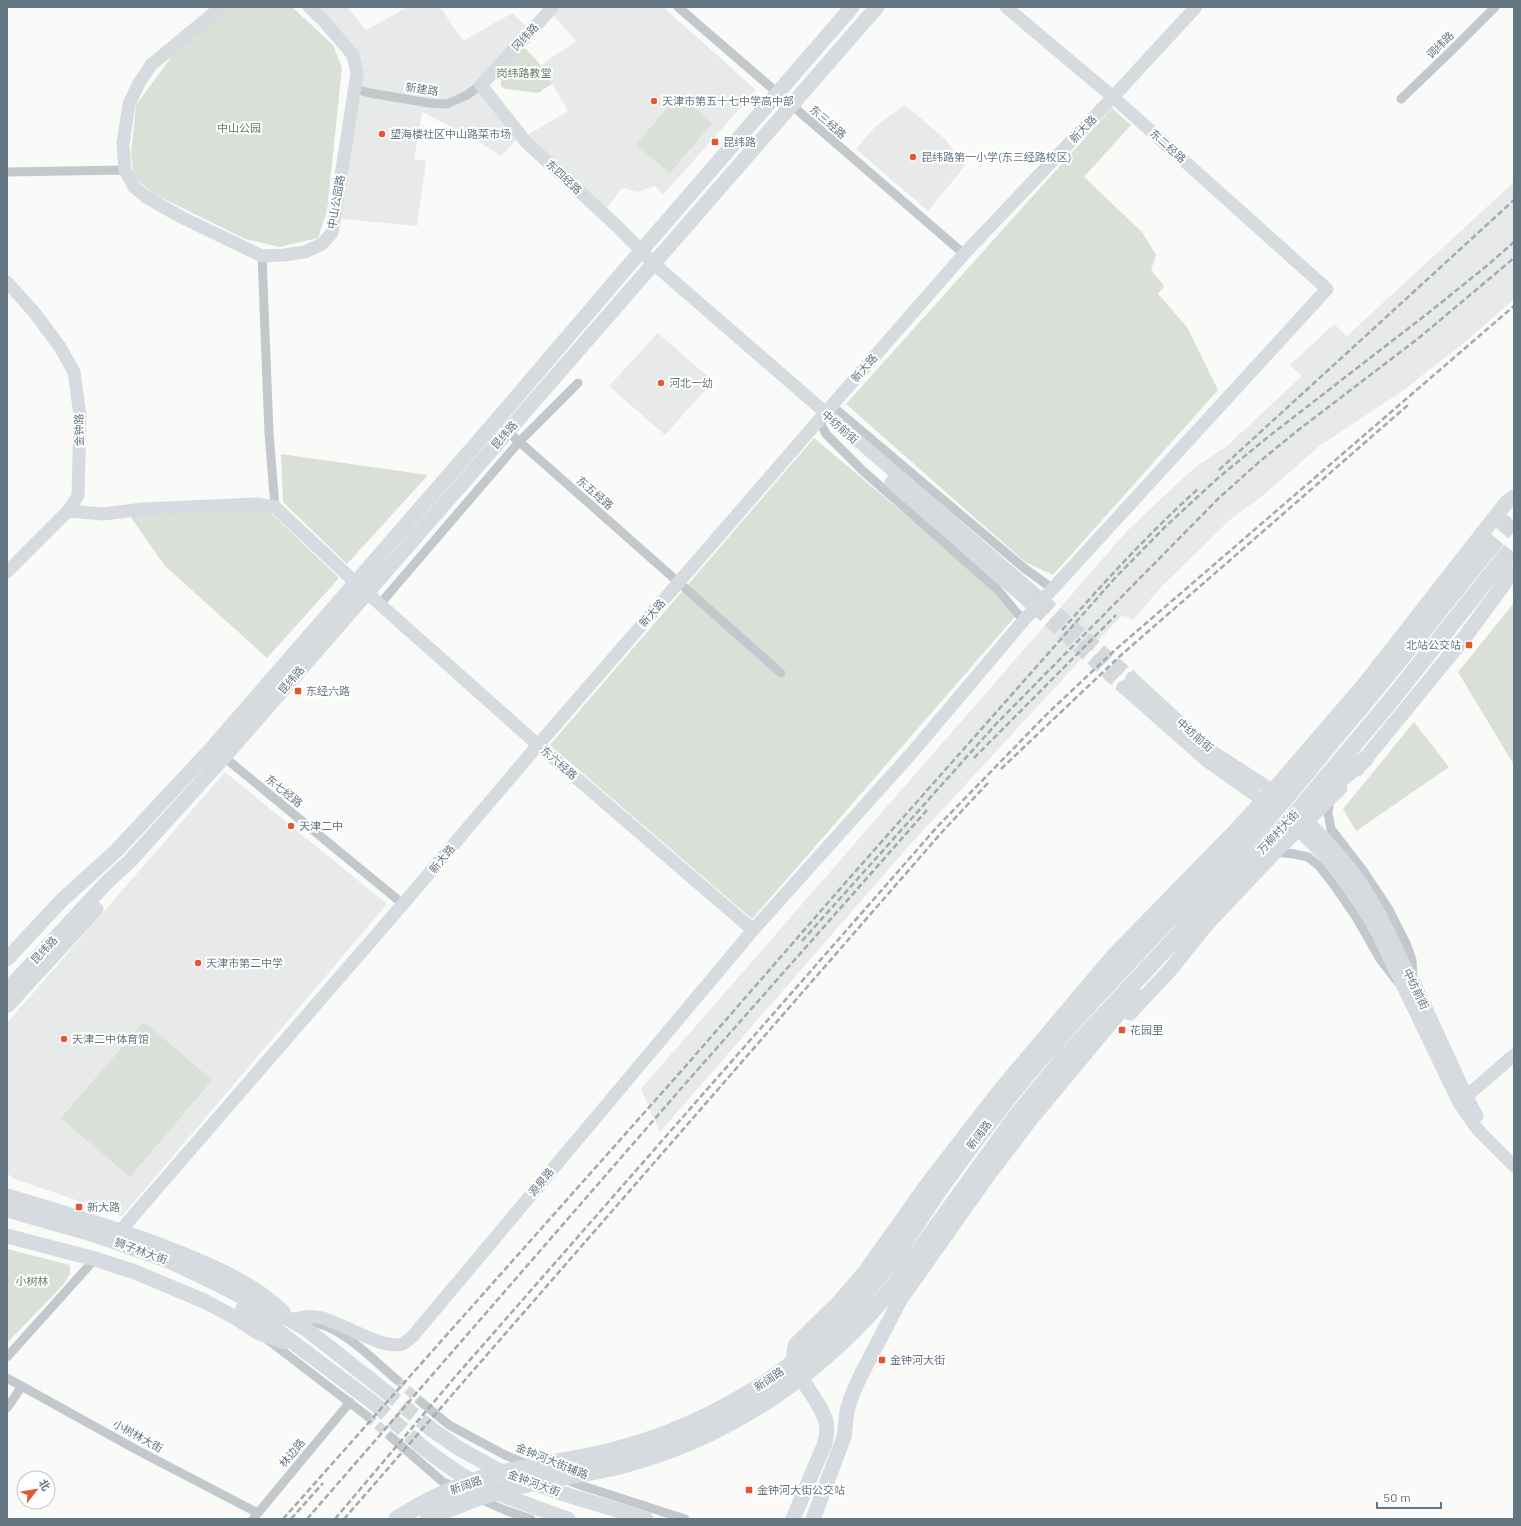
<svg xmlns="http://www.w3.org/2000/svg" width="1521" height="1526" viewBox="0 0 1521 1526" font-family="'IBM Plex Sans','Noto Sans SC',sans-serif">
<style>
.built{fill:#e8e9e9}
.green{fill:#dadfd7}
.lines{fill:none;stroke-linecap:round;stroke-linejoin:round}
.street-tunnel{stroke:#d5d9db;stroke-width:9;stroke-dasharray:9 4.5;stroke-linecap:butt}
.secondary-tunnel{stroke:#d5d9db;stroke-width:13;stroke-dasharray:13 6;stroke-linecap:butt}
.primary-tunnel{stroke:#d5d9db;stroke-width:15;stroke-dasharray:15 8;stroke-linecap:butt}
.highway-tunnel{stroke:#d5d9db;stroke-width:17;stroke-dasharray:17 8;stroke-linecap:butt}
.street{stroke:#c3c8cc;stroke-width:9}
.secondary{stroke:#d6dbdf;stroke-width:13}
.primary{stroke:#d6dbdf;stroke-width:15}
.highway{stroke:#d6dbdf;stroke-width:17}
.rail{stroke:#a2aab0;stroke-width:2.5;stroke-dasharray:6 3;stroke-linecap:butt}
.poi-dot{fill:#e4572e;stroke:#fff;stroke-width:1.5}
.labels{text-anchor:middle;stroke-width:4;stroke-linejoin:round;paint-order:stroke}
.street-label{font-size:11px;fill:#657683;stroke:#fff}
.park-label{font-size:11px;fill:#687a64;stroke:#fff}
.poi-label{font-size:11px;fill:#657683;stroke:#fff;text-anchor:start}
</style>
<rect width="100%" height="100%" fill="#fafaf8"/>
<g class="built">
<polygon points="302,7 347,7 366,30 408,7 440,7 463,41 512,13 534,33 482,91 516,140 501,156 468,135 422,112 414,159 426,161 417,226 332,218 353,71 348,57 312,15"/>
<polygon points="562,7 663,7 756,90 663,195 655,186 638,192 622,188 607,208 524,137 568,111 541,65 576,41 554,16"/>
<polygon points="905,105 946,140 965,166 928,211 856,149 876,126"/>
<polygon points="1514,182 1514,299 1470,338 1401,392 1318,447 1266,493 1231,519 1162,586 1133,620 1122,615 906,849 660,1132 641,1089 1127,531 1181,480 1197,466 1228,445 1302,376 1290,365 1334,324 1347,336"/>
<polygon points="658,333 713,381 665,435 609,386"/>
<polygon points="225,772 387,904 122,1216 12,1178 7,1173 7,1023"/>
</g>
<g class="green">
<polygon points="228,7 292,7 333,45 342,68 327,211 318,238 279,247 245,239 152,193 134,177 131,154 136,105 175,52"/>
<polygon points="524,47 540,64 552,84 538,93 505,89 501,86 501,73"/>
<polygon points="679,94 712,123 670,173 636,145"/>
<polygon points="1112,108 1131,125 1084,177 1142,232 1156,255 1151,270 1164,286 1158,294 1187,327 1218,390 1053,575 1025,562 846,404"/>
<polygon points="814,438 1020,611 752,919 550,745"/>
<polygon points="281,454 428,475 347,564 283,502"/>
<polygon points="252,510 270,512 339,578 267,658 165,566 130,516"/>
<polygon points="1514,603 1514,765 1458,672"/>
<polygon points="1414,722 1449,767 1356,831 1343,809"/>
<polygon points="144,1022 212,1080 130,1177 61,1118"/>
<polygon points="7,1249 70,1265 70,1274 63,1285 7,1343"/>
</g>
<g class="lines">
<g class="street-tunnel">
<polyline points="397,1380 421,1402"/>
<polyline points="367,1416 391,1437"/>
</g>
<g class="secondary-tunnel">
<polyline points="1028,588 1132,678"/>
<polyline points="1021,595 1123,687"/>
</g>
<g class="primary-tunnel">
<polyline points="385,1391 431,1429"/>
<polyline points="375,1404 420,1445"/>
</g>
<g class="highway-tunnel">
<polyline points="1486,552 1514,519"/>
<polyline points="1500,563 1514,546"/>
</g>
<g class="street">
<polyline points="678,7 964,254"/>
<polyline points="355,89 370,93 429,103 447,104 467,95 481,85"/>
<polyline points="1401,99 1450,52 1495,7"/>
<polyline points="7,172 125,170"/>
<polyline points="262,256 269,433 275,507"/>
<polyline points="832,406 1024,568 1053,589"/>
<polyline points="819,420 826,434 863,471 998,590 1016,612 1024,620"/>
<polyline points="505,429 781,673"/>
<polyline points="380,604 519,442 578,383"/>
<polyline points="224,757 403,904"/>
<polyline points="1330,798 1328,813 1331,829 1362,869 1388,908 1406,943 1412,960 1413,977"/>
<polyline points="1275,852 1294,854 1308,857 1319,866 1334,885 1356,917 1380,959 1397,981"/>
<path d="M311,1322C342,1326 373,1360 397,1380"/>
<polyline points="268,1340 367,1416"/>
<polyline points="7,1357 95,1259"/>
<polyline points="7,1378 137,1450 258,1513"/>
<polyline points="421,1402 449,1425 505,1455 529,1465"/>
<polyline points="7,1408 22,1386"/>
<polyline points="391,1437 443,1482 457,1488"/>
<polyline points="565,1479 583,1486 685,1519"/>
<polyline points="478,1498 507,1511 531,1519"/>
<polyline points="253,1519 350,1402"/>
</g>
<g class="secondary">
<polyline points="221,7 151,65 139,83 129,104 123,144 125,170 134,187 146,197 181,217 262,256 284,255 305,252 322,244 332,233 357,73 353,55 322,19 309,7"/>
<polyline points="553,7 481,85 525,141 620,229 654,264 1028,588"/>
<polyline points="7,282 34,312 60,347 74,372 80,415 78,496 68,511 7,572"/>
<polyline points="891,482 1021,595"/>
<polyline points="68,511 103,514 143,509 256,504 275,507 356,583 538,745 753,930"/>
<polyline points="1132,678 1210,750 1264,785"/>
<polyline points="1123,687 1207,761 1255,795"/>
<path d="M1312,826C1337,850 1361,880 1378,911C1391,934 1400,960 1414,982L1467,1097L1477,1116"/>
<path d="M1303,835C1334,863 1354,893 1375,928L1459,1103L1478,1130L1514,1166"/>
<polyline points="1461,1101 1514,1055"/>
<polyline points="121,1230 403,904 538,745 819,420 964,254 1113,97 1196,7"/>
<path d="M291,1320C302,1317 311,1315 322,1318C342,1323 383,1350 402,1344C405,1343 409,1339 412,1337L753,930L910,755L1024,620L1327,289L1113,97L1006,7"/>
</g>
<g class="primary">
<polyline points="1357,769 1465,637 1514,570"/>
<polyline points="7,959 62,900 116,851 213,747 496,421 641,251 852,7"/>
<polyline points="7,990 107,882 129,862 224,757 877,7"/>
<polyline points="7,1006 96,909"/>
<polyline points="1130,1013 1171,969 1206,925 1275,852 1340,788"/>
<path d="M7,1196C62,1212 116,1228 170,1249C210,1265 252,1282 283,1312"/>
<polyline points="7,1210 88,1233 129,1247 171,1262 217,1284 268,1310 291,1320 310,1332 385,1391"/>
<polyline points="7,1236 95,1259 135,1272 204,1301 236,1318 259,1333 285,1342"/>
<polyline points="243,1308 262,1319 375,1404"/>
<polyline points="431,1429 460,1449 496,1469 561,1493 646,1519"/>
<path d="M420,1445C439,1460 460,1476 482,1486C510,1499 539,1509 568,1519"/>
<path d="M793,1519L825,1443C826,1436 828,1429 826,1422C820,1396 785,1371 796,1344L840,1301L864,1273L928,1183L1000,1090L1113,956L1232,834L1282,780L1362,687L1484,531L1507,502L1514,497"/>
<polyline points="813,1519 844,1437 847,1411 852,1395 861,1375 900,1300 987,1177 1031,1119 1135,994"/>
</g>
<g class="highway">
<polyline points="1323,794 1365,759"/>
<path d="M397,1519C427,1500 458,1485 493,1475C531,1465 572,1461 611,1451C664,1438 715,1415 762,1385C814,1351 859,1305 896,1254C913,1230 929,1204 946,1180C971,1145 997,1111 1024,1078C1068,1026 1115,977 1161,928C1196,892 1232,857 1266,820C1290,794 1312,766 1334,739C1386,678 1436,615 1486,552"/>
<path d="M428,1519C457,1504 488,1493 519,1486C554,1477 589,1474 623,1465C731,1437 827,1370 896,1283L1015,1118L1064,1058L1199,913L1289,822L1388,704L1500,563"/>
</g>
<g class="rail">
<polyline points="1219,470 1514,200"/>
<path d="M1062,630C1106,580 1150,532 1199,488"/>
<polyline points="974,758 1116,615"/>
<polyline points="1001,769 1120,656 1408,405"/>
<polyline points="802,941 997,723 1219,498 1259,462 1297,431 1420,337 1514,258"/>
<polyline points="283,1519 684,1068 846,882 1115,578 1165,527 1218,478 1268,437 1432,310 1489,264 1514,242"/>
<polyline points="291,1519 323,1483"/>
<polyline points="307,1519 685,1084 927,810"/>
<polyline points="335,1519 455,1377 937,827 1047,714 1115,650 1514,306"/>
<polyline points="344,1519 942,832 988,783"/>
</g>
</g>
<g class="poi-dot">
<circle cx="654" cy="101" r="4"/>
<circle cx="382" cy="134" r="4"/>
<rect x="711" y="138" width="8" height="8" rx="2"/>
<circle cx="913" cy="157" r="4"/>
<circle cx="661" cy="383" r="4"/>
<rect x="1465" y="641" width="8" height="8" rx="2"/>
<rect x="294" y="687" width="8" height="8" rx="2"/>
<circle cx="291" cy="826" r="4"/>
<circle cx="198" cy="963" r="4"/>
<rect x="1118" y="1026" width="8" height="8" rx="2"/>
<circle cx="64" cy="1039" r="4"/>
<rect x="75" y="1203" width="8" height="8" rx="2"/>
<rect x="878" y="1356" width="8" height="8" rx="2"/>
<rect x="745" y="1486" width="8" height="8" rx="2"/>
</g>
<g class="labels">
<g class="street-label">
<text transform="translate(525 37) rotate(-47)" y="4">冈纬路</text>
<text transform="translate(1440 45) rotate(-44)" y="4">调纬路</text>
<text transform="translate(422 89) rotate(8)" y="4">新建路</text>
<text transform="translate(828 122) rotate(41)" y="4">东三经路</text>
<text transform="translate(1083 129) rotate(-46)" y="4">新大路</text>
<text transform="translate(1168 146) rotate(42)" y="4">东二经路</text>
<text transform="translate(564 177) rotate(43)" y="4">东四经路</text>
<text transform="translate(336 202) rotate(-80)" y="4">中山公园路</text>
<text transform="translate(864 368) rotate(-49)" y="4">新大路</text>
<text transform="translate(840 427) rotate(41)" y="4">中纺前街</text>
<text transform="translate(79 430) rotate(-91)" y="4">金钟路</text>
<text transform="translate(504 435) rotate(-49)" y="4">昆纬路</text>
<text transform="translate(595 493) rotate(41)" y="4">东五经路</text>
<text transform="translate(652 613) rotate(-49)" y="4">新大路</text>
<text transform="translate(291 680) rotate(-49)" y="4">昆纬路</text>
<text transform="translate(1195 735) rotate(41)" y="4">中纺前街</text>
<text transform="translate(559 763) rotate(41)" y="4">东六经路</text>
<text transform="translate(284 791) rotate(39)" y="4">东七经路</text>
<text transform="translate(1278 832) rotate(-47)" y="4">万柳村大街</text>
<text transform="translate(442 859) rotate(-50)" y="4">新大路</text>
<text transform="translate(44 950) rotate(-47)" y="4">昆纬路</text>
<text transform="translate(1416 989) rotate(64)" y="4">中纺前街</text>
<text transform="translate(979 1135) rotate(-53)" y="4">新阔路</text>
<text transform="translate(541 1182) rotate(-50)" y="4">源泉路</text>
<text transform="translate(141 1251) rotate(20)" y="4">狮子林大街</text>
<text transform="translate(769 1379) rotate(-34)" y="4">新阔路</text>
<text transform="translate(138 1436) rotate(29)" y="4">小树林大街</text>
<text transform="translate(292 1453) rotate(-50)" y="4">林边路</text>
<text transform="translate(552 1461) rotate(22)" y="4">金钟河大街辅路</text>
<text transform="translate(534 1483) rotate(20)" y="4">金钟河大街</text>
<text transform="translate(466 1485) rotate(-20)" y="4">新阔路</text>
</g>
<g class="park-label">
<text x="524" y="77">岗纬路教堂</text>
<text x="239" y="132">中山公园</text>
<text x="32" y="1285">小树林</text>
</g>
<g class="poi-label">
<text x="662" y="105">天津市第五十七中学高中部</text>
<text x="390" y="138">望海楼社区中山路菜市场</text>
<text x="723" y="146">昆纬路</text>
<text x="921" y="161">昆纬路第一小学(东三经路校区)</text>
<text x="669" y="387">河北一幼</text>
<text x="1461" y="649" text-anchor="end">北站公交站</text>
<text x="306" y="695">东经六路</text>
<text x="299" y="830">天津二中</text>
<text x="206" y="967">天津市第二中学</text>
<text x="1130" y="1034">花园里</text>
<text x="72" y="1043">天津二中体育馆</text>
<text x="87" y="1211">新大路</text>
<text x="890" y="1364">金钟河大街</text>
<text x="757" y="1494">金钟河大街公交站</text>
</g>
</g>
<rect width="1521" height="1526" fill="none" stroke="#657683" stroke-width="16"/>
<g transform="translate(36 1490) rotate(59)"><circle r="19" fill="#ffffff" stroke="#c1c8cd"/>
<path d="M0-3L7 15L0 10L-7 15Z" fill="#e4572e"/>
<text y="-6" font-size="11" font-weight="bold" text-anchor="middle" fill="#657683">北</text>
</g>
<path d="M1377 1502v6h64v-6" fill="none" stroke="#657683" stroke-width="2"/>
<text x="1383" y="1502" font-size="12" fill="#657683" stroke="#ffffff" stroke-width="3" paint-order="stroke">50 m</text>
</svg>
